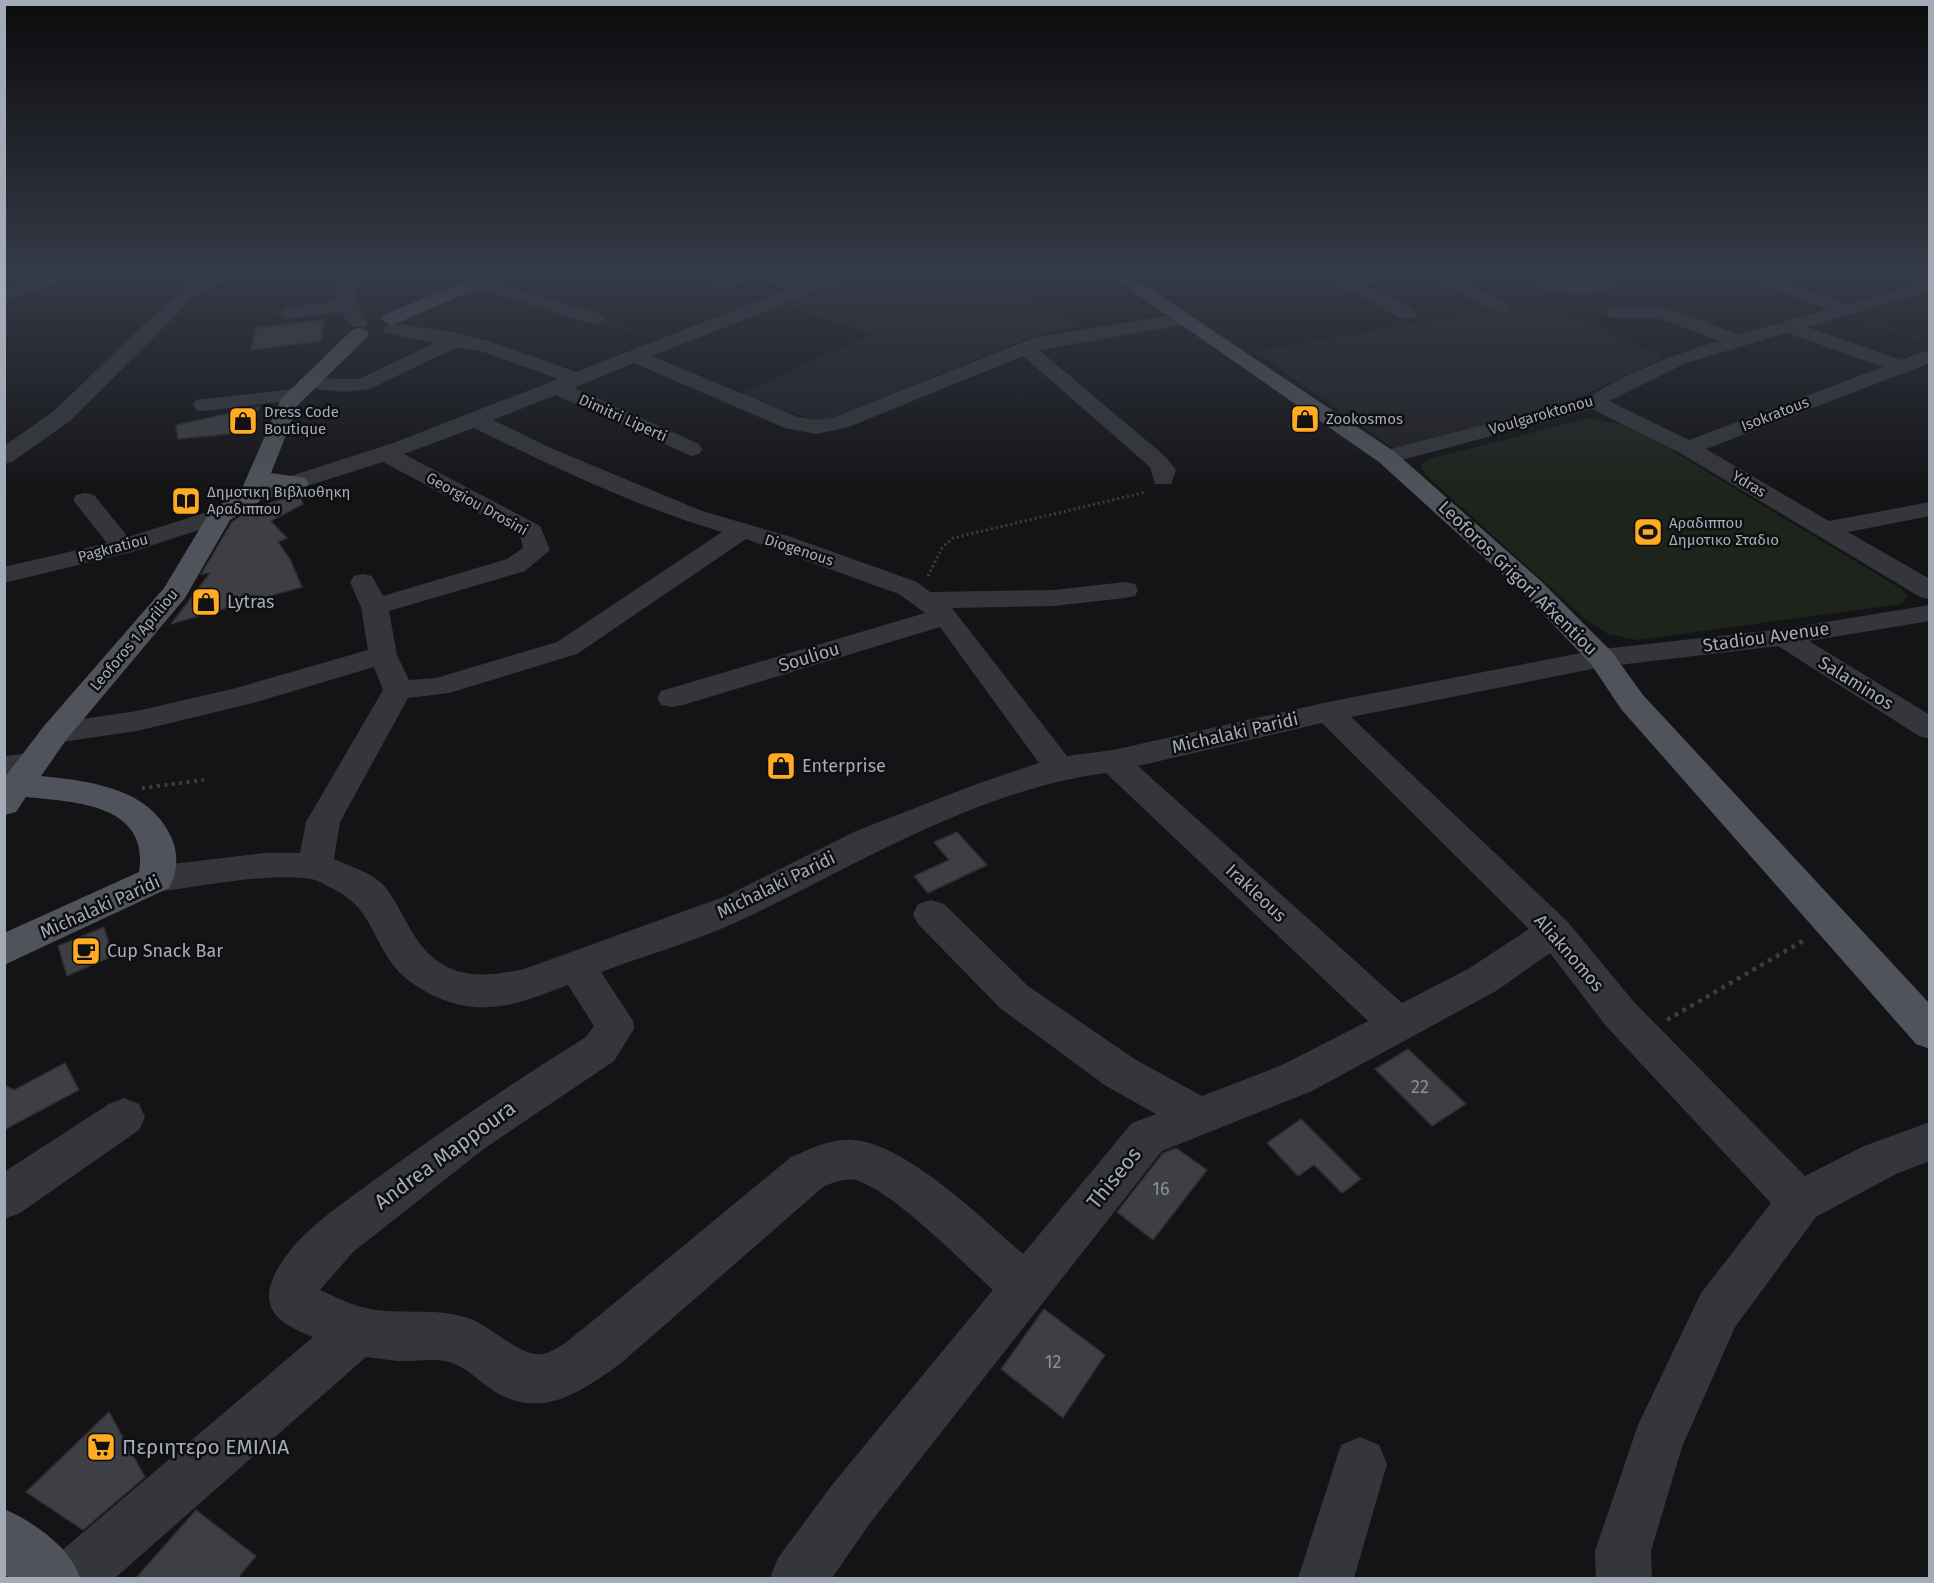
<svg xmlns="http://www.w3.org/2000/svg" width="1934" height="1583" viewBox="0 0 1934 1583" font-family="'Fira Sans',sans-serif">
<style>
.built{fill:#202023}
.green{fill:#1c241c}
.building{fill:#3e3f44;stroke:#2e2e32;stroke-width:1.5}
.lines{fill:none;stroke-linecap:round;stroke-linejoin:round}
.path-far3{stroke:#3a3d42;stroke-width:2;stroke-dasharray:1.5 3;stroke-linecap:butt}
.path-far2{stroke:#3a3d42;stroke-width:3;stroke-dasharray:2 3;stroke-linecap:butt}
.path-far1{stroke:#3a3d42;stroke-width:4;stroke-dasharray:3 4.5;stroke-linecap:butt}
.path{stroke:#3a3d42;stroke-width:4.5;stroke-dasharray:4 5;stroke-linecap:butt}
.minor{fill:#35363b;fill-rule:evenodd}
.major{fill:#50535b;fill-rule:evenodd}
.labels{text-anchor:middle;stroke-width:5;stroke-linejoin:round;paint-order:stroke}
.far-poi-label{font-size:15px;fill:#a4abb8;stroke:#0f0f11;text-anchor:start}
.far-street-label{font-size:15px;fill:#a4abb8;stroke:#0f0f11}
.street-label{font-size:18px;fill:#a4abb8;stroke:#0f0f11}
.poi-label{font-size:18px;fill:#a4abb8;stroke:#0f0f11;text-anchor:start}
.near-number-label{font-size:18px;fill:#8a909b}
.near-street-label{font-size:21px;fill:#a4abb8;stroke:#0f0f11}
.near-poi-label{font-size:21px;fill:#a4abb8;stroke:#0f0f11;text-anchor:start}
</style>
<rect width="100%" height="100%" fill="#141416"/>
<g class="built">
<polygon points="871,274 1082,274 1020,292 1083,326 1033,336 832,419 816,421 739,394 871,334 786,305"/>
<polygon points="1539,301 1663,358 1567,403 1394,449 1255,352"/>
</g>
<polygon class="green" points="1590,418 1633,427 1903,590 1907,596 1902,604 1637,640 1608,634 1586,620 1425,474 1421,465 1428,459"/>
<g class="building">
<polygon points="324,320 321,341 251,350 256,328"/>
<polygon points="259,407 248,432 178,439 176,425"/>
<polygon points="299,494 303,504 271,521 287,538 278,542 290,559 302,587 171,624 210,573 201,574 232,522 251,509"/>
<polygon points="957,832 987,865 928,893 914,876 949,860 934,842"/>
<polygon points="104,927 113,956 67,976 58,946"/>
<polygon points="1408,1049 1466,1104 1432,1126 1375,1069"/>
<polygon points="65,1063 79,1090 4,1130 4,1085 14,1090"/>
<polygon points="1301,1119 1361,1179 1342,1193 1314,1165 1298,1176 1267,1143"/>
<polygon points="1176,1148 1207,1170 1153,1240 1117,1212 1163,1153"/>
<polygon points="1044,1309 1105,1355 1063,1418 1001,1369"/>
<polygon points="109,1412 145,1477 83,1530 26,1492"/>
<polygon points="196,1510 256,1556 238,1578 136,1578"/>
</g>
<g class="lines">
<g class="path-far3">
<polyline points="602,274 615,274"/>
<polyline points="1870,322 1919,340"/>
<polyline points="614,325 638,334"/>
</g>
<polyline class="path-far2" points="928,576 942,548 953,538 1146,492"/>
<polyline class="path-far1" points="142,788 204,780"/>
<polyline class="path" points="1667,1020 1806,939"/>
<g class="minor">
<polygon points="52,274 78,274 75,278 4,300 4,289"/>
<polygon points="208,274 316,274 307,279 217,283 196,295 70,421 12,462 4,464 4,446 54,411 165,304 184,287"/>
<polygon points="339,274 357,274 355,300 368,323 366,327 352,327 341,312 286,319 277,313 286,307 337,301"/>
<path d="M735,274H773L806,283L829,274H854L851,278L652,356L798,417L816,420L835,417L1034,338L1183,313L1192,319L1183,325L1039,350L1166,457L1176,470L1171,484H1155L1150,467L1023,356L849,427L816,434L785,428L634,363L574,388L699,444L702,449L699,454L691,456L556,395L493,420L553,449L702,511L791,537L917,582L930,592L1053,590L1125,582L1135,584L1138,590L1135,596L1125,598L1053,606L952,608L1067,756L1113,750L1328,702L1602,649L1783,629L1930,605V621L1809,641L1930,715V739L1919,736L1778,646L1602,667L1351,717L1567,921L1634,1002L1805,1176L1864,1146L1930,1122V1161L1896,1174L1816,1217L1735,1327L1682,1447L1651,1551L1652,1578H1596L1595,1551L1638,1425L1701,1293L1771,1203L1606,1026L1550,953L1496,991L1312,1091L1162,1151L870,1523L832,1578H770L778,1558L832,1485L993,1290C960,1260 898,1196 859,1181C848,1177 833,1182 823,1187L620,1364C583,1390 545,1419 499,1394C484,1386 472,1372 457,1365C439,1356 418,1362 398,1361C388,1360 377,1358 366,1357L115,1578H45L53,1558L313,1337C295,1329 270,1321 269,1296C269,1279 282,1261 292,1248C316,1220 348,1200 377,1178C445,1128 514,1082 586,1037L594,1026L568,985C518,1004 483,1019 432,995C421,989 407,981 398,971C370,939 373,905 327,886C322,883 316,880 311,879C268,872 200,887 156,892L143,888L138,879L143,870L156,866L265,853H300L306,822L383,690L374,667L253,703L137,731L55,743L44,740L39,733L44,726L55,723L137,711L236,688L368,650L361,607L350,582L354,576L363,574L372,576L383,596L507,559L523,548L520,535L383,462L250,504L241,502L238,497L241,492L393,443L558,379L481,351L457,347L370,389L344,392L308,388L301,386L298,382L301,378L359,379L434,343L385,333L383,329L392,323L457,333L492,342L576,372L789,289L754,279L720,289L711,284L714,280ZM474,428C554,467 637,507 722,532L557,642L436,678L409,680L397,655L389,611L525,571L550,550L540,526L404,454ZM746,539L899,594L925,613L661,691L657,698L661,705L672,707L683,705L940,627L1039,763L974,785L856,831L726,896L524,969C487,977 454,980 426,951C409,933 401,907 386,888C374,873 351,867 334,859L340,822L408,698L449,693L577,654ZM1322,723L1529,929L1468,969L1402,1003L1138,766ZM1106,773L1368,1021L1282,1065L1202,1096L1136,1060L1028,986L944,904L931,900L918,904L913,914L918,924L1000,1008L1106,1086L1156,1114L1132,1123L1023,1254C984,1220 905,1143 853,1140C832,1138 810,1149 791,1157L584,1328C572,1337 557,1352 541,1354C520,1357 490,1325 468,1318C431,1306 394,1317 358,1306C345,1302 332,1295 320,1290L353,1252L485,1148L614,1061L634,1029L633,1021L601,972C652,953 706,938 754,914C865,860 982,789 1106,773Z"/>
<polygon points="1320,274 1342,274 1348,277 1413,274 1404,279 1364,285 1414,310 1416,314 1414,318 1400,318"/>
<polygon points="1424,274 1446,274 1506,303 1509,307 1500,312 1494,311"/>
<path d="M1521,274C1547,273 1567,286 1593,283L1579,274H1601L1616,284L1610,291C1586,297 1538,297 1521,274Z"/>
<path d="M1741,274H1766L1847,304L1930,280V291L1807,327L1901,360L1930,350V363L1706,449L1829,521L1930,502V516L1848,532L1930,579V599L1920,597L1680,453L1592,409L1387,464L1379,462L1376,457L1379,452L1587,398C1628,372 1672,355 1719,341L1661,319L1608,317L1606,313L1608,309L1631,305L1662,308L1699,319L1738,335L1828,309L1744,278ZM1787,333L1883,367L1689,440L1609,401L1686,363Z"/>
<polygon points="477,277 603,315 605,319 596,325 471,286 468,282 471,278"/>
<polygon points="295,389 302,391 305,395 302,399 204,411 196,410 193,405 196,400 204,399"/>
<polygon points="85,493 94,495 128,537 220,508 229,510 232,515 229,520 132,552 4,583 4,567 107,543 73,500 76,495"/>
<polygon points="32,753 43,756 48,764 43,772 4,778 4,756"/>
<polygon points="124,1098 139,1104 145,1117 139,1130 20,1213 4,1219 4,1172 109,1104"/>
<polygon points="1360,1437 1379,1445 1387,1464 1354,1578 1298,1578 1341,1445"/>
</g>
<g class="major">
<polygon points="482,274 505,274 502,278 397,323 390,325 381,319 383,315"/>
<polygon points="1108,274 1128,274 1395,452 1541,581 1612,652 1643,695 1930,1004 1930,1049 1916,1044 1621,709 1591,664 1523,593 1379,462"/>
<path d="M359,328L366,330L369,334L366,338L298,405L271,473L305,478L309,483L305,488L297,490L266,487L259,502L230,520L185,598L66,740L41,776C90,781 151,788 172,839C179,855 177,873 169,888L4,965V933L139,872C150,804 75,802 26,797L16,812L4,815L5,777L44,726L164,588L211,510L240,493L281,399L352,330Z"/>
<path d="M4,1509C34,1522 70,1547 80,1578H9L4,1574Z"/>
</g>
</g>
<linearGradient id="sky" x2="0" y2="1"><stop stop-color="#0b0b0c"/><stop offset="0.55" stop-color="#343a47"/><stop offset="1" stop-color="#343a47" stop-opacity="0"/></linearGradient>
<rect width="1934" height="495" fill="url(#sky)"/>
<defs>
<g id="shop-square" transform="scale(1.5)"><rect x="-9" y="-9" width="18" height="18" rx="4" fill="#ffac23" stroke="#0f0f11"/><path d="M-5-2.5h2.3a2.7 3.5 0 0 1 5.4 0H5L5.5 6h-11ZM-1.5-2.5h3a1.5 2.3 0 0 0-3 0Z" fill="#111"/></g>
<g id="library-square" transform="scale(1.5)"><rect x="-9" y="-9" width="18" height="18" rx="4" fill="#ffac23" stroke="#0f0f11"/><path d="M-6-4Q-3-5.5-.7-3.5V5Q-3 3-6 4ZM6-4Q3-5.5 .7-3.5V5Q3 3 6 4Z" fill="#111"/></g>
<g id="stadium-square" transform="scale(1.5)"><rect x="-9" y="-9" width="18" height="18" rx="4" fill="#ffac23" stroke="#0f0f11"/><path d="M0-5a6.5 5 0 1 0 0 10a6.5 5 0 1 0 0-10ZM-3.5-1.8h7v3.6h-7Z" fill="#111"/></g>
<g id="cafe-square" transform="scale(1.5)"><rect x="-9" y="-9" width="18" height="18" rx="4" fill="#ffac23" stroke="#0f0f11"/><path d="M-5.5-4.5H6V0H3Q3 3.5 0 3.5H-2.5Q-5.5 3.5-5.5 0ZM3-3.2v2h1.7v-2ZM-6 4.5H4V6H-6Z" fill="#111"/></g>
<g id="supermarket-square" transform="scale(1.5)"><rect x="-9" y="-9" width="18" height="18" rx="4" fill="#ffac23" stroke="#0f0f11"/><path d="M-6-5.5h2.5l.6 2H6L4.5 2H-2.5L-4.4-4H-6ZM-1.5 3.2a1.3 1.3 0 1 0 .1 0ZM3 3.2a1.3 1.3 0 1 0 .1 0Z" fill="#111"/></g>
</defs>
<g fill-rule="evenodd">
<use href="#shop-square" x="1305" y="419"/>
<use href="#shop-square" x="243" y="421"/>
<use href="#library-square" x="186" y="501"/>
<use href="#stadium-square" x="1648" y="532"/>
<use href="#shop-square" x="206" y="602"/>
<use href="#shop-square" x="781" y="766"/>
<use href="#cafe-square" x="86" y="951"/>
<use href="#supermarket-square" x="101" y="1447"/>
</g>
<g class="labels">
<g class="far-poi-label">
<text x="264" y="417">Dress Code<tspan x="264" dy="17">Boutique</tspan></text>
<text x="1326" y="424">Zookosmos</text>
<text x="207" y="497">Δημοτικη Βιβλιοθηκη<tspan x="207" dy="17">Αραδιππου</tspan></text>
<text x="1669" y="528">Αραδιππου<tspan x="1669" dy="17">Δημοτικο Σταδιο</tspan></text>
</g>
<g class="far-street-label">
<text transform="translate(1775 414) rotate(-21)" y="5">Isokratous</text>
<text transform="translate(1541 415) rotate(-16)" y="5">Voulgaroktonou</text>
<text transform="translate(623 418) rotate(24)" y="5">Dimitri Liperti</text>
<text transform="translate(1749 484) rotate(31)" y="5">Ydras</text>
<text transform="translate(477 504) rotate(29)" y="5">Georgiou Drosini</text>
<text transform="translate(113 548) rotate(-15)" y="5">Pagkratiou</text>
<text transform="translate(799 550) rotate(18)" y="5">Diogenous</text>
<text transform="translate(134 640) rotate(-50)" y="5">Leoforos 1 Apriliou</text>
</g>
<g class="street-label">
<text transform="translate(1518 578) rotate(44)" y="6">Leoforos Grigori Afxentiou</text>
<text transform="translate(1766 637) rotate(-8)" y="6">Stadiou Avenue</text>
<text transform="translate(809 657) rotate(-17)" y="6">Souliou</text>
<text transform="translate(1856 683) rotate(32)" y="6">Salaminos</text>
<text transform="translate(1235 733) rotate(-13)" y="6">Michalaki Paridi</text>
<text transform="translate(776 885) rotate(-26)" y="6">Michalaki Paridi</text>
<text transform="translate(1256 893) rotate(43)" y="6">Irakleous</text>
<text transform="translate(100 907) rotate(-24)" y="6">Michalaki Paridi</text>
<text transform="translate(1569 953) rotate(49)" y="6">Aliaknomos</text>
</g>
<g class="poi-label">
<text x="227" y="608">Lytras</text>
<text x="802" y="772">Enterprise</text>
<text x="107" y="957">Cup Snack Bar</text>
</g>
<g class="near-number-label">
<text x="1420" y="1093">22</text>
<text x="1161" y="1195">16</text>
<text x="1053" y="1368">12</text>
</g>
<g class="near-street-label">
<text transform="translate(445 1155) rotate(-36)" y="7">Andrea Mappoura</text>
<text transform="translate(1114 1178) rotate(-51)" y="7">Thiseos</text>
</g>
<g class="near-poi-label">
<text x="122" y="1454">Περιητερο ΕΜΙΛΙΑ</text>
</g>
</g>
<rect width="1934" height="1583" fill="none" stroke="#a4abb8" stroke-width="12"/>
</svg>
